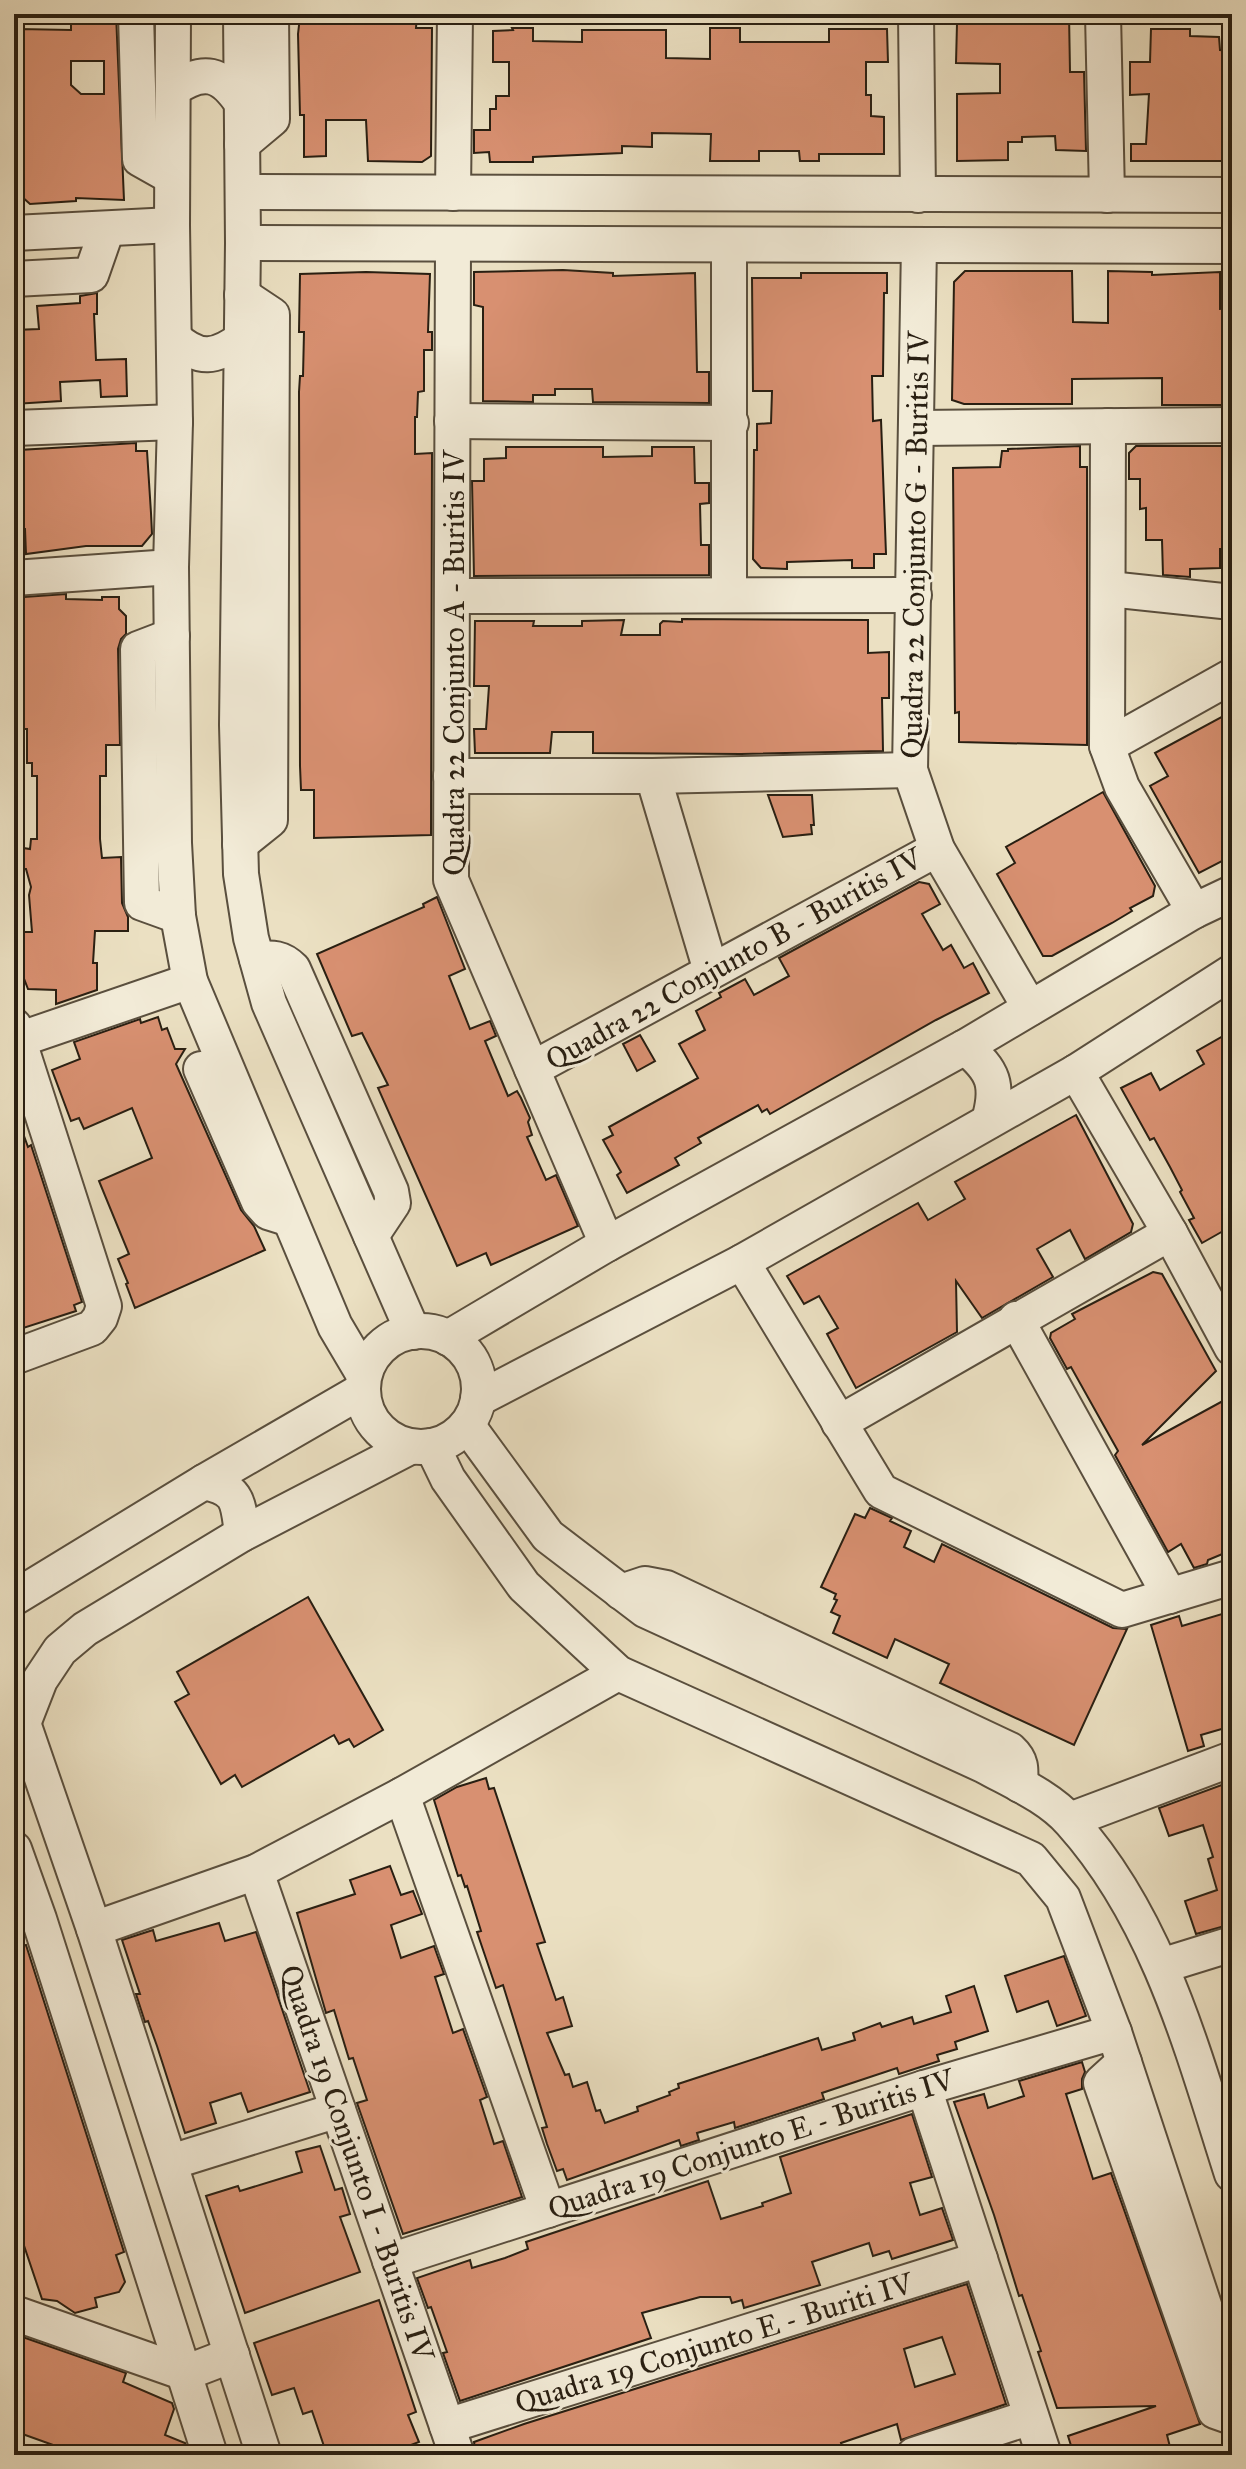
<svg xmlns="http://www.w3.org/2000/svg" width="1246" height="2469" viewBox="0 0 1246 2469" font-family="'IM FELL Great Primer',serif">
<style>
.building{fill:#d89071;stroke:#291f12;stroke-width:2;fill-rule:evenodd}
.lines{fill:none;stroke-linecap:round;stroke-linejoin:round}
.minor-casing{stroke:#5a4f3e;stroke-width:38}
.minor{stroke:#f2ebd7;stroke-width:34}
.labels{text-anchor:middle;stroke-width:6;stroke-linejoin:round;paint-order:stroke}
.street-label{font-size:30px;fill:#291f12;stroke:#f2ebd7}
</style>
<rect width="100%" height="100%" fill="#ebe0c2"/>
<filter id="stains"><feTurbulence type="fractalNoise" baseFrequency=".0025" numOctaves="4"/><feColorMatrix values="0 0 0 0 .2 0 0 0 0 .09 0 0 0 0 .02 0 0 0 .5 -.17"/></filter>
<radialGradient id="worn" r=".72"><stop offset=".6" stop-color="#630" stop-opacity="0"/><stop offset="1" stop-color="#630" stop-opacity=".3"/></radialGradient>
<g class="building">
<path d="M71,14H116L124,200L76,198V201L30,204L20,195L18,123H16L19,29L71,30ZM71,61H104V94H81L71,85Z"/>
<polygon points="305,14 417,14 416,28 432,28 431,156 422,162 368,161 366,120 326,120 326,156 304,157 304,115 300,115 298,34 300,17 305,17"/>
<polygon points="1004,14 1069,14 1070,72 1084,72 1086,151 1056,150 1055,136 1022,137 1022,142 1008,142 1008,160 957,161 957,94 1000,93 1000,64 956,63 957,24 1000,24 1004,22"/>
<polygon points="512,28 533,28 533,41 582,42 582,30 666,30 666,58 710,59 710,28 740,28 740,42 829,42 829,29 887,29 888,62 866,62 866,95 871,95 871,116 884,117 884,154 819,154 819,161 800,161 799,151 759,151 759,161 710,161 711,134 652,133 652,147 622,146 622,153 533,157 533,162 490,162 489,152 474,153 474,130 490,130 490,109 496,109 496,96 509,96 509,62 493,62 493,31 513,30"/>
<polygon points="1151,29 1190,29 1190,36 1219,37 1220,50 1230,51 1232,161 1131,161 1131,144 1146,144 1149,94 1130,95 1130,62 1150,62"/>
<polygon points="563,270 613,273 613,276 695,273 697,372 709,372 709,403 593,402 592,389 555,389 555,395 533,395 533,402 483,401 483,307 474,305 474,272"/>
<polygon points="965,271 1072,271 1073,322 1108,323 1108,271 1152,272 1152,275 1220,272 1220,309 1232,308 1232,405 1162,405 1162,378 1072,379 1072,404 964,404 952,400 954,282"/>
<polygon points="366,272 430,274 428,332 432,332 432,350 424,350 424,391 418,392 417,417 415,417 415,454 432,453 431,835 314,838 314,790 301,790 300,766 299,392 300,376 303,376 304,332 299,332 300,274"/>
<polygon points="801,273 887,273 887,293 884,293 883,376 872,376 873,421 881,420 886,554 874,554 874,568 852,568 852,560 787,562 787,569 761,568 753,559 754,450 757,450 757,424 771,423 772,391 753,391 752,278 801,278"/>
<polygon points="97,293 97,314 94,314 96,360 126,359 127,396 101,397 100,380 60,382 61,401 14,404 14,330 39,329 37,306 80,303 80,296"/>
<polygon points="136,443 136,451 147,451 151,513 152,534 142,546 86,546 26,554 25,529 14,530 14,462 20,462 19,450"/>
<polygon points="1080,446 1080,467 1087,467 1087,745 959,742 959,712 955,713 953,468 1000,467 1002,451 1008,451 1008,449"/>
<polygon points="1136,446 1232,446 1232,549 1220,549 1220,568 1190,569 1190,577 1163,575 1162,540 1146,540 1146,508 1140,509 1140,479 1129,479 1129,453"/>
<polygon points="506,447 603,447 603,457 652,456 652,447 694,447 695,483 709,483 709,503 700,504 701,545 709,545 709,575 474,576 472,481 484,481 484,459 506,458"/>
<polygon points="66,594 66,599 102,600 102,597 119,597 119,609 126,616 126,634 121,639 118,649 120,745 106,745 106,776 100,776 100,839 102,858 121,857 122,903 128,917 128,931 95,931 93,963 97,963 97,990 56,1004 56,990 28,989 23,976 22,932 32,932 29,895 31,887 26,869 23,869 23,848 30,849 31,839 37,839 37,776 32,776 32,763 27,763 27,729 21,729 21,601 24,597"/>
<polygon points="682,619 868,620 868,653 889,652 889,698 882,698 883,751 741,754 593,753 593,732 552,732 550,753 475,753 474,729 486,729 489,686 474,686 475,621 534,621 533,626 582,626 582,621 624,620 621,635 660,635 660,624 663,621 682,622"/>
<polygon points="1227,714 1232,723 1232,856 1199,873 1150,786 1168,776 1155,753"/>
<polygon points="1103,792 1155,886 1153,896 1130,908 1132,911 1112,923 1052,956 1043,956 997,874 1015,863 1006,847"/>
<polygon points="768,795 812,795 814,825 811,825 812,834 783,837"/>
<polygon points="919,882 929,884 940,904 922,914 943,950 951,945 964,968 973,963 989,993 936,1020 770,1114 767,1109 762,1112 758,1105 698,1138 701,1143 675,1158 679,1165 627,1193 617,1175 621,1172 603,1140 613,1135 609,1127 698,1078 679,1044 705,1030 696,1011 721,997 719,993 745,979 754,995 789,976 779,958"/>
<polygon points="437,897 465,969 449,976 470,1029 490,1021 496,1036 485,1041 508,1096 517,1091 521,1098 530,1118 528,1122 532,1135 527,1137 546,1180 556,1175 578,1226 491,1265 486,1253 457,1266 378,1088 388,1085 362,1033 352,1036 317,954 424,907 423,904"/>
<polygon points="158,1017 162,1030 167,1028 175,1049 185,1049 176,1064 241,1210 254,1226 265,1250 135,1308 126,1284 128,1283 118,1259 129,1254 99,1181 152,1158 132,1108 84,1129 79,1118 71,1121 52,1070 80,1059 74,1042 140,1019 141,1023"/>
<polygon points="1232,1031 1232,1226 1202,1243 1189,1220 1194,1218 1180,1192 1182,1190 1170,1167 1154,1138 1150,1140 1121,1088 1151,1073 1160,1090 1204,1064 1197,1051"/>
<polygon points="640,1035 655,1061 637,1071 623,1044"/>
<polygon points="16,1114 28,1147 31,1145 82,1302 74,1305 76,1311 14,1331 14,1115"/>
<polygon points="1076,1115 1133,1224 1131,1232 1085,1259 1070,1230 1037,1249 1053,1277 982,1318 956,1281 957,1332 856,1388 827,1334 838,1328 819,1296 804,1304 787,1276 918,1203 928,1220 965,1199 955,1182"/>
<polygon points="1153,1272 1162,1274 1216,1371 1142,1445 1232,1396 1232,1550 1208,1560 1207,1564 1194,1568 1181,1544 1168,1552 1115,1455 1118,1451 1071,1367 1067,1369 1050,1338 1051,1333 1075,1319 1072,1314"/>
<polygon points="870,1508 892,1518 890,1521 911,1531 904,1547 934,1562 942,1544 1113,1628 1127,1629 1074,1745 940,1683 949,1664 895,1639 887,1658 833,1633 840,1616 831,1612 837,1600 834,1599 836,1594 821,1587 855,1514 865,1518"/>
<polygon points="308,1597 383,1730 354,1747 349,1739 339,1744 334,1735 242,1787 235,1775 221,1784 175,1702 189,1694 177,1672"/>
<polygon points="1232,1611 1232,1726 1201,1735 1204,1746 1188,1751 1151,1625 1179,1616 1182,1626"/>
<polygon points="486,1778 489,1789 494,1788 545,1942 537,1944 556,2000 563,1997 572,2026 547,2033 565,2075 569,2074 573,2087 587,2082 596,2111 600,2110 605,2123 638,2111 637,2107 670,2095 669,2092 679,2088 678,2084 818,2038 822,2050 855,2040 853,2033 880,2023 882,2027 912,2017 914,2024 951,2012 946,1996 974,1986 988,2031 955,2042 957,2049 937,2055 939,2061 899,2074 897,2068 822,2093 824,2099 806,2105 735,2128 734,2122 697,2133 699,2140 681,2146 679,2140 567,2180 563,2169 557,2171 547,2144 542,2128 547,2127 503,1985 496,1988 477,1932 481,1931 467,1886 465,1887 461,1875 458,1876 434,1800 457,1787"/>
<polygon points="1227,1783 1232,1800 1232,1924 1196,1934 1185,1901 1217,1890 1208,1859 1213,1857 1203,1825 1169,1836 1159,1808"/>
<polygon points="390,1866 401,1895 413,1891 422,1914 391,1925 401,1958 434,1946 444,1974 435,1977 453,2033 463,2029 487,2097 480,2100 494,2144 503,2141 522,2197 403,2234 357,2103 367,2100 353,2058 349,2059 334,2010 326,2013 297,1913 355,1894 350,1880"/>
<polygon points="219,1923 225,1941 256,1932 310,2092 248,2112 241,2093 210,2103 216,2123 185,2133 157,2046 148,2021 145,2022 136,1994 140,1994 122,1940 153,1930 156,1941"/>
<polygon points="26,1945 124,2252 116,2255 125,2282 119,2292 95,2298 97,2307 75,2313 57,2301 42,2299 14,2216 14,1948"/>
<polygon points="1064,1956 1086,2016 1057,2026 1048,2001 1017,2012 1005,1976"/>
<polygon points="1082,2062 1085,2072 1082,2079 1082,2089 1066,2094 1093,2179 1111,2173 1200,2424 1167,2435 1172,2455 1074,2455 1068,2436 1156,2406 1057,2408 1038,2352 1041,2351 1022,2295 1019,2296 994,2215 954,2102 984,2094 988,2108 1024,2096 1019,2081"/>
<polygon points="912,2114 932,2177 910,2183 920,2215 942,2208 953,2240 892,2259 889,2251 873,2256 869,2243 812,2262 820,2285 744,2308 742,2300 732,2303 730,2297 700,2297 642,2313 651,2338 460,2401 443,2353 447,2352 431,2307 428,2308 417,2278 470,2260 472,2268 505,2258 528,2249 526,2242 708,2181 721,2219 763,2206 762,2203 791,2193 780,2157"/>
<polygon points="320,2146 335,2190 342,2188 350,2214 340,2217 360,2272 245,2313 206,2196 238,2186 240,2191 302,2172 296,2152"/>
<path d="M967,2284L1006,2404L901,2440L897,2424L841,2443L845,2455H476L474,2442L524,2424ZM942,2337L955,2374L915,2387L904,2349Z"/>
<polygon points="379,2300 416,2412 408,2415 419,2442 392,2452 393,2455 327,2455 312,2411 303,2414 294,2388 272,2395 254,2343"/>
<polygon points="14,2334 126,2373 123,2382 172,2403 174,2409 165,2435 185,2443 189,2455 81,2455 14,2431"/>
</g>
<g class="lines">
<g class="minor-casing">
<g id="minor">
<polyline points="136,14 140,159 172,177"/>
<polyline points="173,14 172,225 175,422 171,567 174,843 178,916 190,981 335,1326 364,1375"/>
<polyline points="241,14 243,243 237,725 241,874 251,938 269,1003 413,1332"/>
<polyline points="916,14 918,195"/>
<polyline points="1103,14 1107,195"/>
<path d="M173,89C204,68 221,73 241,102"/>
<polyline points="242,144 272,119 271,14"/>
<polyline points="243,192 1232,195"/>
<polyline points="453,193 455,14"/>
<polyline points="14,233 172,225"/>
<polyline points="243,243 1232,246"/>
<polyline points="453,244 451,880 607,1244"/>
<polyline points="729,245 729,594"/>
<polyline points="919,245 910,770 937,849 1030,1008"/>
<polyline points="14,279 91,275 107,229"/>
<path d="M174,338C199,361 216,358 242,339"/>
<polyline points="452,421 731,423"/>
<polyline points="1108,426 1107,746 1122,787 1194,911"/>
<polyline points="14,428 175,422"/>
<polyline points="917,428 1232,425"/>
<polyline points="14,578 171,567"/>
<polyline points="1109,589 1232,602"/>
<polyline points="453,596 914,595"/>
<polyline points="172,636 138,649 142,903 178,916"/>
<polyline points="1107,746 1232,676"/>
<polyline points="451,776 653,776 910,770"/>
<polyline points="653,776 711,971"/>
<polyline points="240,844 270,820 272,315 242,295"/>
<path d="M257,959C272,958 281,957 293,969L391,1191L393,1203L371,1236"/>
<polyline points="14,1026 104,1306 100,1318 92,1328 14,1357"/>
<polyline points="18,1040 190,981"/>
<path d="M965,1047C994,1071 999,1085 989,1121"/>
<polyline points="201,1069 259,1202 268,1212 284,1217"/>
<polyline points="532,1069 937,849"/>
<polyline points="1076,1072 1170,1233 1232,1348"/>
<polyline points="742,1262 881,1491 1122,1610 1232,1577"/>
<polyline points="1016,1319 1170,1596"/>
<circle cx="421" cy="1389" r="58"/>
<polyline points="448,1338 607,1244 965,1047 1194,911 1232,893"/>
<polyline points="478,1399 742,1262 1076,1072 1232,972"/>
<polyline points="839,1423 1170,1233"/>
<path d="M467,1425L548,1536L645,1610L985,1766C1014,1782 1049,1797 1071,1822C1159,1920 1193,2052 1232,2174"/>
<polyline points="432,1446 448,1479 524,1586 618,1673 1031,1859 1063,1898 1114,2032 1232,2390"/>
<path d="M204,1482C239,1489 238,1502 242,1534"/>
<path d="M621,1592L645,1584L666,1588L1010,1750C1022,1761 1021,1769 1020,1785"/>
<polyline points="14,1598 204,1482 363,1390"/>
<polyline points="23,1723 94,1929 264,2455"/>
<polyline points="15,1744 40,1680 60,1650 85,1629 242,1534 410,1447"/>
<polyline points="402,1795 548,2210"/>
<polyline points="1070,1820 1232,1759"/>
<polyline points="14,1849 39,1919 210,2455"/>
<polyline points="256,1872 457,2455"/>
<polyline points="94,1929 256,1872 402,1795 618,1673"/>
<polyline points="1161,1966 1232,1944"/>
<polyline points="1124,2062 1101,2083 1215,2411 1232,2417"/>
<polyline points="924,2088 1044,2455"/>
<polyline points="171,2162 338,2110"/>
<polyline points="390,2261 924,2088 1114,2032"/>
<polyline points="14,2313 185,2373 232,2355"/>
<polyline points="447,2426 980,2259"/>
<polyline points="914,2455 1031,2417"/>
</g>
</g>
<use href="#minor" class="minor"/>
</g>
<g class="labels">
<g class="street-label">
<text transform="translate(915 545) rotate(-89)" y="10">Quadra 22 Conjunto G - Buritis IV</text>
<text transform="translate(454 663) rotate(-90)" y="10">Quadra 22 Conjunto A - Buritis IV</text>
<text transform="translate(734 959) rotate(-29)" y="10">Quadra 22 Conjunto B - Buritis IV</text>
<text transform="translate(751 2144) rotate(-18)" y="10">Quadra 19 Conjunto E - Buritis IV</text>
<text transform="translate(357 2163) rotate(71)" y="10">Quadra 19 Conjunto I - Buritis IV</text>
<text transform="translate(714 2343) rotate(-17)" y="10">Quadra 19 Conjunto E - Buriti IV</text>
</g>
</g>
<rect width="1246" height="2469" fill="none" stroke="#ebe0c2" stroke-width="48"/>
<rect x="16" y="16" width="1214" height="2437" fill="none" stroke="#291f12" stroke-width="4"/>
<rect x="24" y="24" width="1198" height="2421" fill="none" stroke="#291f12" stroke-width="2"/>
<rect width="100%" height="100%" filter="url(#stains)"/>
<rect width="100%" height="100%" fill="url(#worn)"/>
</svg>
